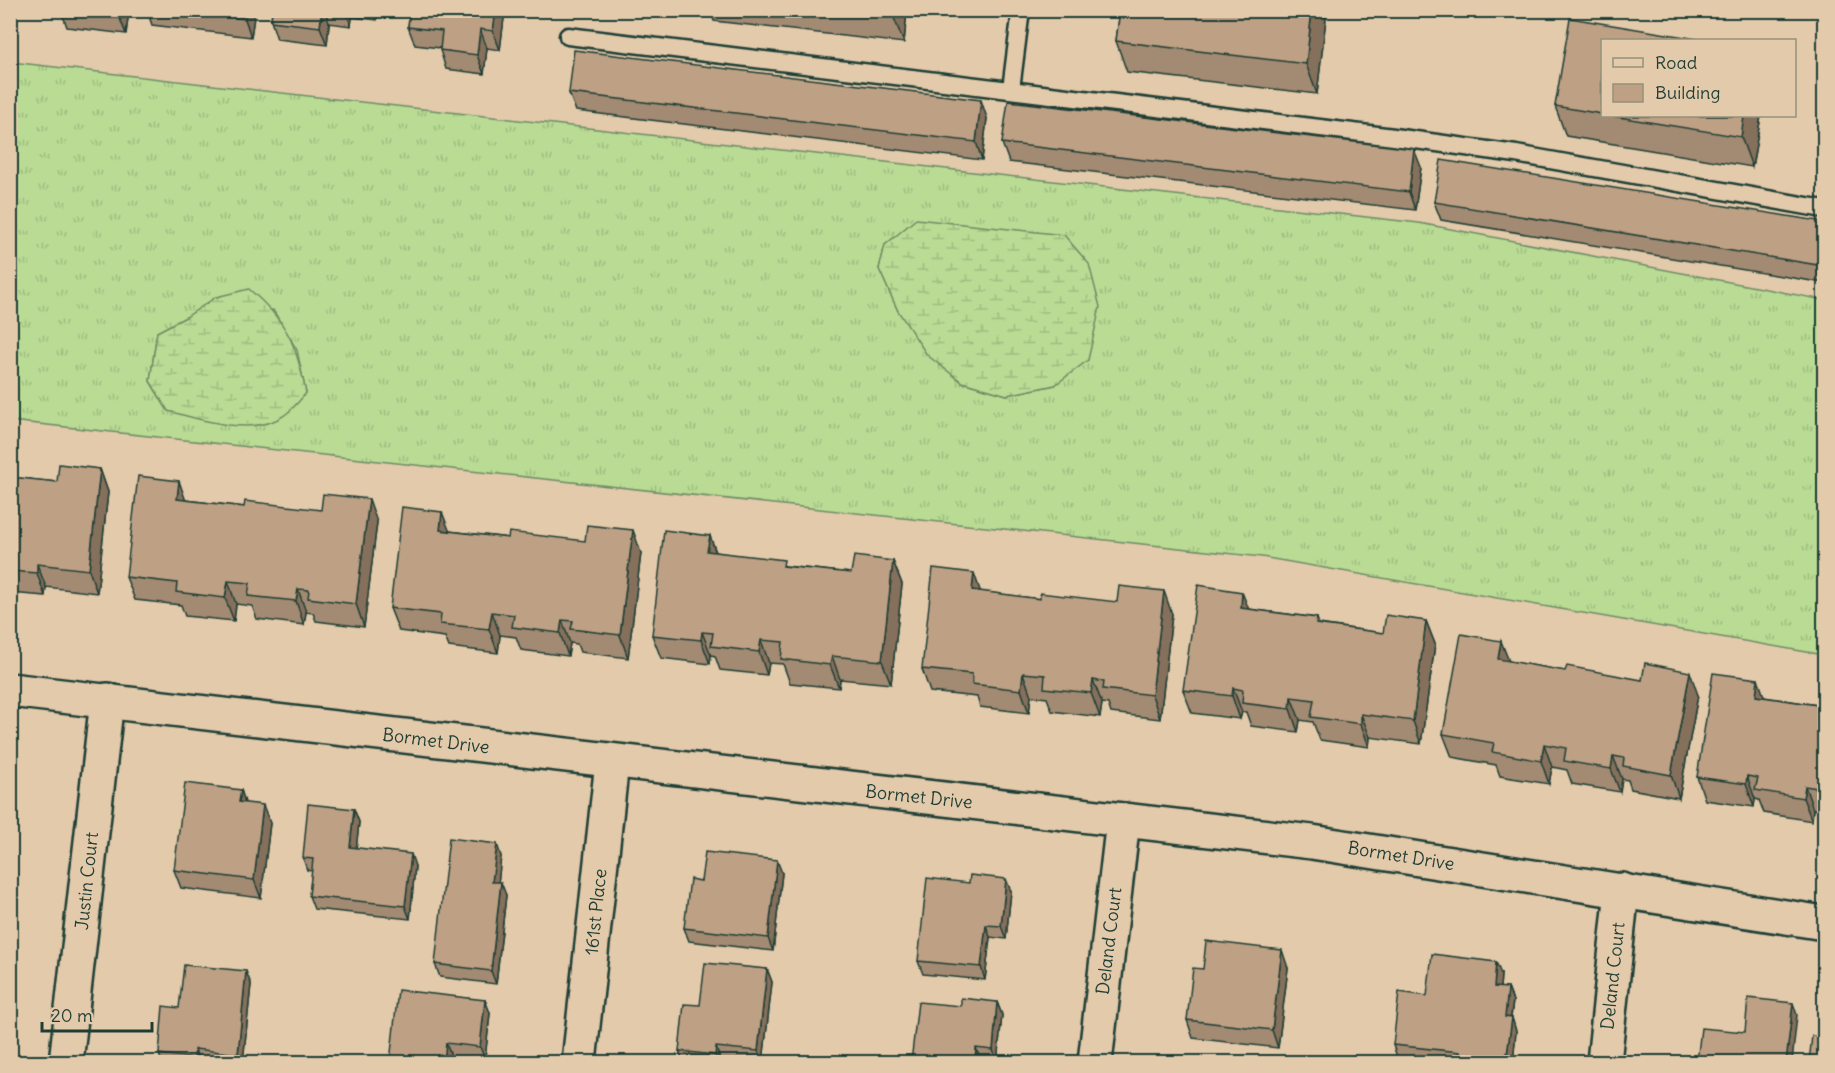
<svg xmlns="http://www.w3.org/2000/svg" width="1835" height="1073" viewBox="0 0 1835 1073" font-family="Delius,sans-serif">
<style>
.grass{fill:url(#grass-tufts);stroke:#6c8c64;stroke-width:1.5;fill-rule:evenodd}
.wetland{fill:url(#wetland-marsh);stroke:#6c8c64;stroke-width:1.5}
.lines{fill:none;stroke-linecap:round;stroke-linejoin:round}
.lane-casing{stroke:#1f3d34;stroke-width:21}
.street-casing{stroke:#1f3d34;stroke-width:38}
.lane{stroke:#e3caab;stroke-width:16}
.street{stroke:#e3caab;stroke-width:33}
.wall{fill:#a38a72;stroke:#1f3d34;stroke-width:1.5}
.shaded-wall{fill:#85705c;stroke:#1f3d34;stroke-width:1.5}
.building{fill:#bea084;stroke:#1f3d34;stroke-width:1.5}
.labels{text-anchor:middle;stroke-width:5;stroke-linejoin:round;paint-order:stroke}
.street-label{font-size:18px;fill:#1f3d34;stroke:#e3caab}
</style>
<defs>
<pattern id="grass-tufts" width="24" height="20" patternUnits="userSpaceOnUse" patternTransform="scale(1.5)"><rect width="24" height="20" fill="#b9db94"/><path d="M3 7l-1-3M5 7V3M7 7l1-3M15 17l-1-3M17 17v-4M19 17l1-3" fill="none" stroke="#9fbd80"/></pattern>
<pattern id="wetland-marsh" width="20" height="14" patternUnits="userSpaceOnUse" patternTransform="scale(1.5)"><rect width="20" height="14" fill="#b9db94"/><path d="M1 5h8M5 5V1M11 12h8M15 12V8" fill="none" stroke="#9fbd80"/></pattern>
</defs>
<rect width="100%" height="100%" fill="#e3caab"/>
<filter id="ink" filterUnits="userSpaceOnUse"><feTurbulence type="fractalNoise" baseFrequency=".0167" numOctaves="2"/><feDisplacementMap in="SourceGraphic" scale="12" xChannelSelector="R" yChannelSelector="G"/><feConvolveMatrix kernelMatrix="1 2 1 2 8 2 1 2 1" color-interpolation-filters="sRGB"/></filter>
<g filter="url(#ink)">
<path class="grass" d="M11,62L1419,223L1824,300V655L1262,557L11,421ZM902,232L1055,385L1007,395L962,382L898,311L879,269L885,245ZM273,310L297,350L306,393L168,411L150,381L157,332L186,317Z"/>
<g class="wetland">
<polygon points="916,219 1064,235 1089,264 1100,307 1088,360 1055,385 1007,395 962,382 927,355 898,311 879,269 885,245"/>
<path d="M249,289C288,323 296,343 306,393C300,400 294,408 286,414C255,438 202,420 168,411L150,381L157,332L186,317L216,297Z"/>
</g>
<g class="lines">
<g class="lane-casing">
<g id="lane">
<polyline points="568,36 1394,137 1516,154 1824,209"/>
<polyline points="1011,89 1021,10"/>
</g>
</g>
<g class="street-casing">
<g id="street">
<polyline points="10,690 1312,842 1824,923"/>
<polyline points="66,1062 107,700"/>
<polyline points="579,1062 612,762"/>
<polyline points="1095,1062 1123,820"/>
<polyline points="1604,1062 1622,890"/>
</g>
</g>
<use href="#lane" class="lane"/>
<use href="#street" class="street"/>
</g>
<g class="wall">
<polygon points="61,10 129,10 126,34 67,27"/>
<polygon points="147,10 255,10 251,37 152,25"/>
<polygon points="272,10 378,10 377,20 352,17 351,26 329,23 327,45 277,39 271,21"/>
<polygon points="410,10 505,10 500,50 487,48 484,74 446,69 440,50 440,48 415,45 408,27"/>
<polygon points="710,10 907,10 904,43 714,21"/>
<polygon points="1120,10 1327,10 1317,94 1127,72 1116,41"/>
<polygon points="1602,40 1602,116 1761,116 1752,167 1566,136 1555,106"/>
<polygon points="569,93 987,118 982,160 576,111"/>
<polygon points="1002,143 1421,167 1415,210 1009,162"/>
<polygon points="1434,202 1824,222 1824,283 1441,220"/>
<polygon points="100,469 108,492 97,593 46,587 45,596 10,593 10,477 57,482"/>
<polygon points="185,500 377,522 364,627 316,621 313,613 306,612 304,625 257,619 252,606 236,604 234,621 185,616 181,605 135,600 126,577"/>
<polygon points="449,531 641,553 628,658 580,652 577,644 570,643 568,656 521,650 516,637 500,635 498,653 449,647 445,637 399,631 390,608"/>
<polygon points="710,536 716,552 786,566 851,573 893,561 902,584 891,684 840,679 839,688 790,683 783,664 769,663 767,675 720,670 715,656 711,655 710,664 661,658 652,635"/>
<polygon points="981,592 1172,614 1160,719 1111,713 1108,704 1102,703 1100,717 1052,711 1047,698 1031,696 1029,713 980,707 977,697 930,692 922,669"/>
<polygon points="1249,609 1317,618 1319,624 1383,633 1426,621 1435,644 1421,744 1370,737 1369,747 1320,740 1313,722 1300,720 1298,732 1251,726 1246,712 1242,712 1240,719 1192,713 1183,690"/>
<polygon points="1508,661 1698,695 1679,798 1631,789 1628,780 1622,779 1620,792 1572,784 1567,770 1552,767 1549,784 1500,776 1496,765 1452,757 1443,734"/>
<polygon points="1764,697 1824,706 1824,811 1813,809 1812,821 1764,813 1759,800 1755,799 1754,807 1705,800 1697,777"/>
<polygon points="241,790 245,803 270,823 261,898 181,888 174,870"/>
<polygon points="354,809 359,822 356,848 415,866 410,919 314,909 309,896 312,871 307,870 303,858"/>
<polygon points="501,856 498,882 506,895 496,984 440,977 435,964"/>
<polygon points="782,873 773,951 689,941 684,928 701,881"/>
<polygon points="1011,891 1006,939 990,937 985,980 923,974 918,961"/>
<polygon points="1288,968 1278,1048 1193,1038 1187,1020 1203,969"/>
<polygon points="767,969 772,982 763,1062 748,1062 720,1060 720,1062 683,1062 679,1051 700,1005"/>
<polygon points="1501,974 1500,988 1508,988 1513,1001 1511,1018 1512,1018 1516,1031 1513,1062 1443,1062 1397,1057 1393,1045 1427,996"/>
<polygon points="251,984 243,1062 162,1062 159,1054"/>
<polygon points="485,1000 490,1013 485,1059 451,1056 450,1062 390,1062"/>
<polygon points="997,1002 1002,1015 997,1062 981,1061 981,1062 911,1062 961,1006"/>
</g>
<g class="shaded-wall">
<polygon points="120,10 129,10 126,34 119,16"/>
<polygon points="246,10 255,10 251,37 245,19"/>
<polygon points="322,10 325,10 329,23 327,45 320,27"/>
<polygon points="346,10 350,10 352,17 351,26"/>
<polygon points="374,10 378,10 377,20"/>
<polygon points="496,10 505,10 500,50 493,31"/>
<polygon points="893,10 907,10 904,43 892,13"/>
<polygon points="1312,10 1327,10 1317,94 1306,64"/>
<polygon points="480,29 487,48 484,74 477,55"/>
<polygon points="981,100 987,118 982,160 976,142"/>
<polygon points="1744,116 1761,116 1752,167 1741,137"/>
<polygon points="1414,149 1421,167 1415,210 1409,192"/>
<polygon points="100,469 108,492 97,593 89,570"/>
<polygon points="179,481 187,504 177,499"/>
<polygon points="369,499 377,522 364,627 356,604"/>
<polygon points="442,512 451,535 440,530"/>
<polygon points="633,530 641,553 628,658 620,635"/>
<polygon points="710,536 718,559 707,551"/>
<polygon points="893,561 902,584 891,684 882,661"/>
<polygon points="37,564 46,587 45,596 37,573"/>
<polygon points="974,573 982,596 972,590"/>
<polygon points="228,581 236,604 234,621 225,598"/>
<polygon points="298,589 306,612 304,625 296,601"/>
<polygon points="1164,591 1172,614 1160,719 1152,695"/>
<polygon points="1242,592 1251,615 1241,608"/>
<polygon points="492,612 500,635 498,653 489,629"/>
<polygon points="562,620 570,643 568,656 560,633"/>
<polygon points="1426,621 1435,644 1421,744 1413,721"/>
<polygon points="702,632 711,655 710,664 701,640"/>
<polygon points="761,640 769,663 767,675 759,652"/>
<polygon points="1501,641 1510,664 1498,659"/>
<polygon points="832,656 840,679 839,688 830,665"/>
<polygon points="1690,672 1698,695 1679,798 1671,775"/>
<polygon points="1023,673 1031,696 1029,713 1021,690"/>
<polygon points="1758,679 1766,702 1756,696"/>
<polygon points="1093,680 1102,703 1100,717 1091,693"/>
<polygon points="1233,688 1242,712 1240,719 1232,696"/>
<polygon points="1291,697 1300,720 1298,732 1290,709"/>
<polygon points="1361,714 1370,737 1369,747 1361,724"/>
<polygon points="1544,744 1552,767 1549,784 1541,761"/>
<polygon points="1613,756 1622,779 1620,792 1611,769"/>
<polygon points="1747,776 1755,799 1754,807 1746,784"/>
<polygon points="1805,786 1813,809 1812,821 1803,798"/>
<polygon points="241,790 247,809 239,802"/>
<polygon points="263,805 270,823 261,898 254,880"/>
<polygon points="354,809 359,822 355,860 350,847"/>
<polygon points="497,844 501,856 497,894 492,882"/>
<polygon points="411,854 415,866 410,919 405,906"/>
<polygon points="777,860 782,873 773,951 768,938"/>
<polygon points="1006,879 1011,891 1006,939 1001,926"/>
<polygon points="501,882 506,895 496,984 491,971"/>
<polygon points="986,925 990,937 985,980 981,967"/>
<polygon points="1282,950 1288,968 1278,1048 1272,1030"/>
<polygon points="1496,962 1501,974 1499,1000 1494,987"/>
<polygon points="767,969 772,982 763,1062 758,1051"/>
<polygon points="246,971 251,984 243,1062 241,1062 238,1054"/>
<polygon points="1508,988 1513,1001 1509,1030 1505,1017"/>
<polygon points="485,1000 490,1013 485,1059 480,1047"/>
<polygon points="997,1002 1002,1015 997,1062 993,1050"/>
<polygon points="1793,1003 1797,1015 1792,1062 1786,1062"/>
<polygon points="1512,1018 1516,1031 1513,1062 1506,1062"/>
<polygon points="446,1043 451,1056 450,1062 444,1062"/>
<polygon points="716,1047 720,1060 720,1062 718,1062 715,1055"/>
<polygon points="976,1048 981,1061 981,1062 975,1062"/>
<polygon points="195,1049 199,1062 196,1062 194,1058"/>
</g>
<g class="building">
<polygon points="73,10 120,10 119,16"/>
<polygon points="176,10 246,10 245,19"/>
<polygon points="272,10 322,10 320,27 271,21"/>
<polygon points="410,10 496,10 493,31 480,29 477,55 440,50 442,31 408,27"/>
<polygon points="873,10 893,10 892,13"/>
<polygon points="1120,10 1312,10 1306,64 1116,41"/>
<polygon points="1570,18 1703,40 1602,40 1602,114 1555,106"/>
<polygon points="574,50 981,100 976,142 569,93"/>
<polygon points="1008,101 1414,149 1409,192 1002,143"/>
<polygon points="1612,116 1744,116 1741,137"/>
<polygon points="1441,160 1824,222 1824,266 1434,202"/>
<polygon points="59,464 100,469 89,570 37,564 37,573 10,571 10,477 57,482"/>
<polygon points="138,476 179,481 177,499 244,507 245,501 321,510 323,494 369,499 356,604 308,598 309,590 298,589 296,601 248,596 250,583 228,581 225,598 176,592 177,583 126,577"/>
<polygon points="402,507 442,512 440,530 508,538 509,532 585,541 587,525 633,530 620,635 571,629 573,621 562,620 560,633 512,627 514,615 492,612 489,629 440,624 441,614 390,608"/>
<polygon points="664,530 710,536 707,551 784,560 783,566 851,573 854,556 893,561 882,661 832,656 830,665 781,659 783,642 761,640 759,652 711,646 713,633 702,632 701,640 652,635"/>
<polygon points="933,568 974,573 972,590 1040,599 1040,593 1117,602 1119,586 1164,591 1152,695 1103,689 1104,682 1093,680 1091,693 1044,688 1045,675 1023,673 1021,690 972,684 972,674 922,669"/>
<polygon points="1198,585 1242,592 1241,608 1317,618 1316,624 1383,633 1386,615 1426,621 1413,721 1361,714 1361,724 1311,717 1314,700 1291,697 1290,709 1242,703 1243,690 1233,688 1232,696 1183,690"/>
<polygon points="1461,634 1501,641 1498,659 1565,671 1567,666 1642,680 1645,663 1690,672 1671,775 1623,766 1624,758 1613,756 1611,769 1564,761 1566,748 1544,744 1541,761 1492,752 1494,743 1443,734"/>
<polygon points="1713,673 1758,679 1756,696 1824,706 1824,789 1805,786 1803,798 1755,790 1758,778 1747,776 1746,784 1697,777"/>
<polygon points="185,783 241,790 239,802 263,805 254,880 174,870"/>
<polygon points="308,804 354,809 350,847 411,854 405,906 309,896 313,859 303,858"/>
<polygon points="449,838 497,844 492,882 501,882 491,971 435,964"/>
<polygon points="705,852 777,860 768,938 684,928 690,879 701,881"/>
<polygon points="970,875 1006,879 1001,926 986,925 981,967 918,961 927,878 969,883"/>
<polygon points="1206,941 1282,950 1272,1030 1187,1020 1193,968 1203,969"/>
<polygon points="1432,954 1496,962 1494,987 1508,988 1505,1017 1512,1018 1506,1062 1459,1062 1460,1052 1393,1045 1399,992 1427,996"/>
<polygon points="705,963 767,969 758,1051 716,1047 715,1055 679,1051 684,1004 700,1005"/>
<polygon points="184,965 246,971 238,1054 195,1049 194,1058 159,1054 163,1006 179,1008"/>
<polygon points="398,990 485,1000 480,1047 446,1043 444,1062 390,1062"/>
<polygon points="961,998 997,1002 993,1050 976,1048 975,1062 911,1062 918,1002 961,1006"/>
<polygon points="1748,998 1793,1003 1786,1062 1697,1062 1701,1028 1745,1032"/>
<polygon points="1812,1036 1824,1037 1824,1062 1809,1062"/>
</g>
</g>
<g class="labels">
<g class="street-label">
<text transform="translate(436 741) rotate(7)" y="6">Bormet Drive</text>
<text transform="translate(919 797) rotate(6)" y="6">Bormet Drive</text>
<text transform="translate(1401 856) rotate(9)" y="6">Bormet Drive</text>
<text transform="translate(87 881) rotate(-84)" y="6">Justin Court</text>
<text transform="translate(596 912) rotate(-84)" y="6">161st Place</text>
<text transform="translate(1109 941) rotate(-83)" y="6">Deland Court</text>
<text transform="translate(1613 976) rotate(-84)" y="6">Deland Court</text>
</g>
</g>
<rect width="1835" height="1073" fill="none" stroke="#e3caab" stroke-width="36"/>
<rect x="18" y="18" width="1799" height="1037" fill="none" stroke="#1f3d34" stroke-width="2" filter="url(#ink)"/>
<rect x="1601" y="39" width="195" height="78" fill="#e3caab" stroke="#95927b" stroke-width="1.5"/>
<rect x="1613" y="58" width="30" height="9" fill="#e3caab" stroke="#95927b" stroke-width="1.5"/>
<text x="1655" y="69" font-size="18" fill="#1f3d34">Road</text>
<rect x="1613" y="84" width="30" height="18" fill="#bea084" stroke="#95927b" stroke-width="1.5"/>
<text x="1655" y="99" font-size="18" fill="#1f3d34">Building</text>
<path d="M42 1022v9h110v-9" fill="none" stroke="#1f3d34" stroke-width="3"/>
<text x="51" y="1022" font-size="18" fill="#1f3d34" stroke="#e3caab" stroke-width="4.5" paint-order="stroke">20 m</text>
</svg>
